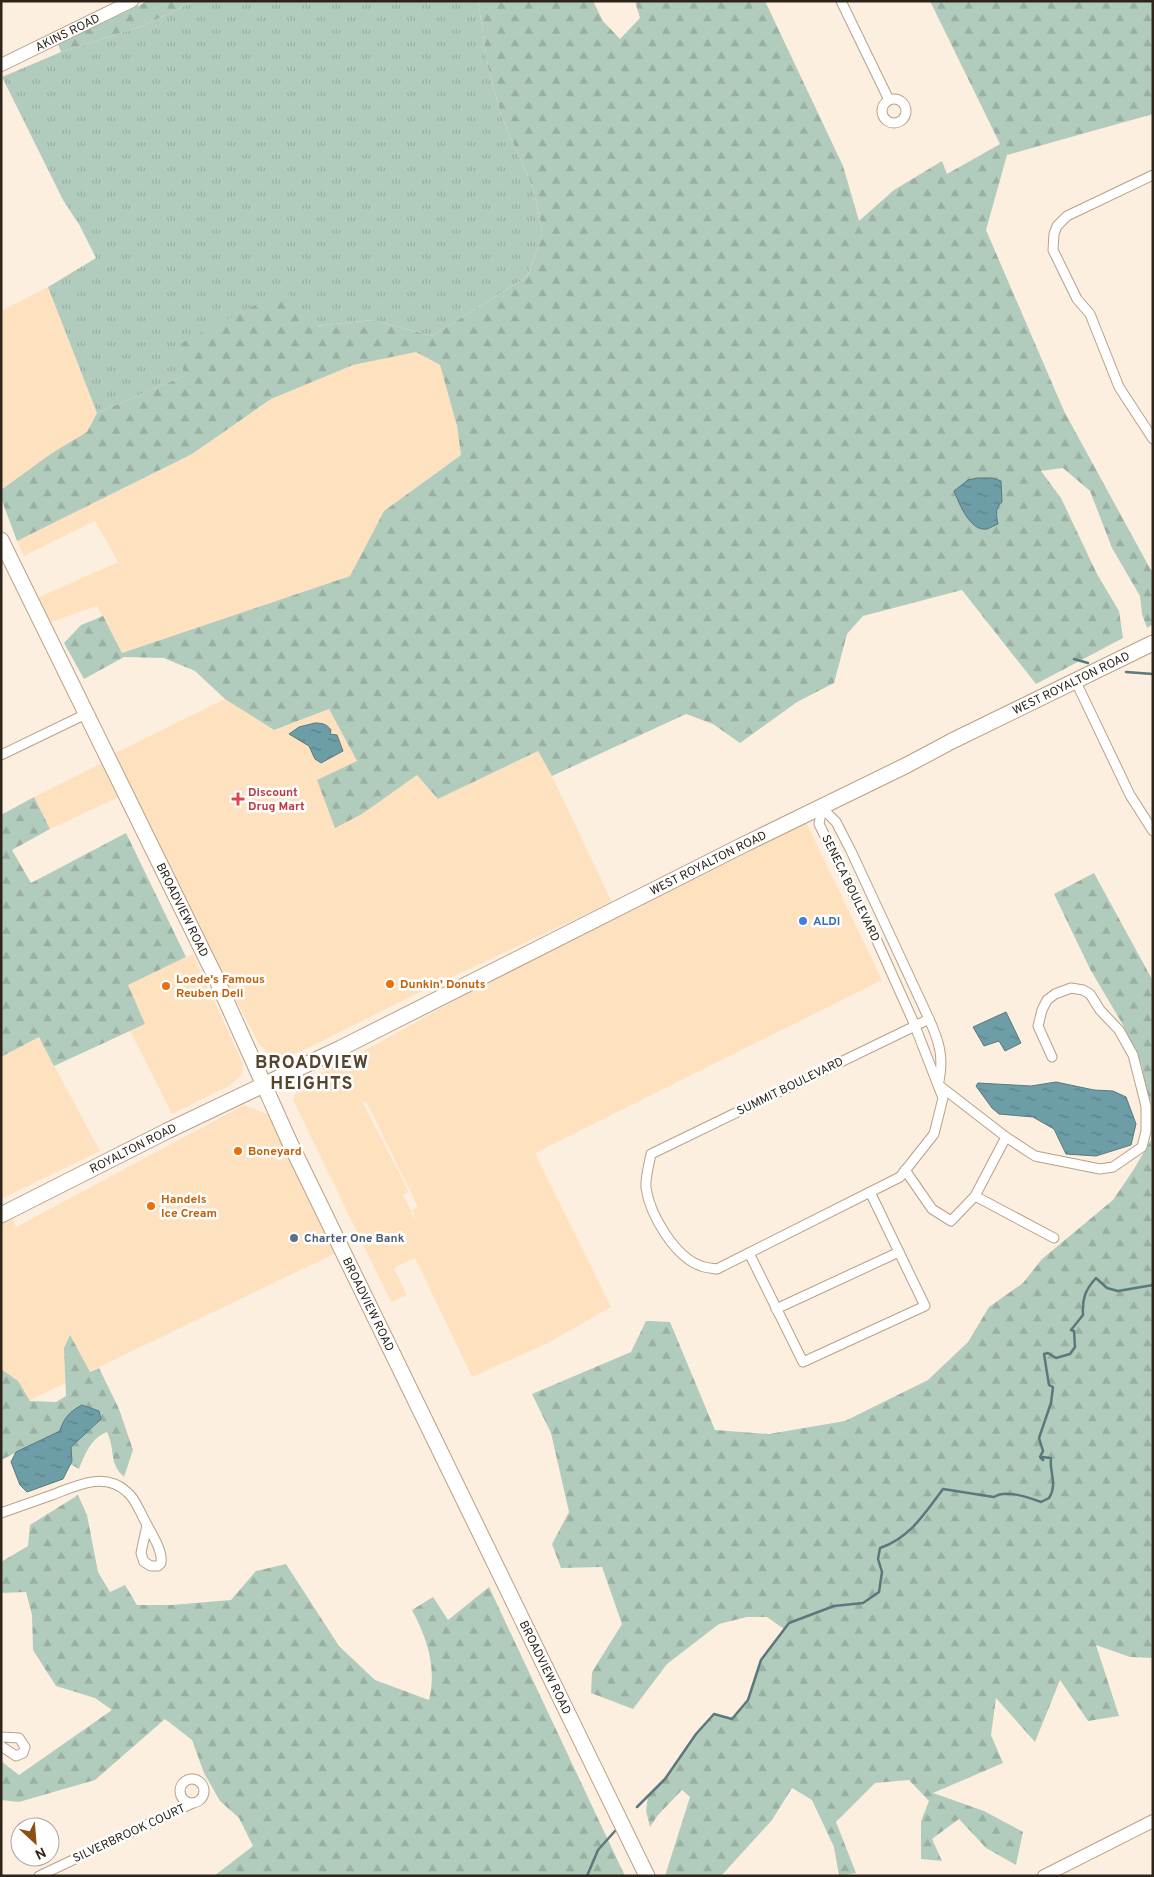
<svg xmlns="http://www.w3.org/2000/svg" width="1154" height="1877" viewBox="0 0 1154 1877" font-family="Overpass,sans-serif">
<style>
.built{fill:#fee2c0;fill-rule:evenodd}
.grass{fill:url(#grass-tufts)}
.forest{fill:url(#forest-firs)}
.water{fill:url(#water-ripples);stroke:#5a797d}
.lines{fill:none;stroke-linecap:round;stroke-linejoin:round}
.stream{stroke:#5a797d;stroke-width:2.5}
.street-casing{stroke:#b7a187;stroke-width:11}
.secondary-casing{stroke:#b7a187;stroke-width:14}
.primary-casing{stroke:#b7a187;stroke-width:17}
.street{stroke:#fff;stroke-width:9}
.secondary{stroke:#fff;stroke-width:12}
.primary{stroke:#fff;stroke-width:15}
.health-dot{fill:#e0444e;stroke:#fff;stroke-width:2}
.shop-dot{fill:#3f7fe0;stroke:#fff;stroke-width:2}
.food-dot{fill:#e8710a;stroke:#fff;stroke-width:2}
.service-dot{fill:#5c6f8a;stroke:#fff;stroke-width:2}
.labels{text-anchor:middle;stroke-width:5;stroke-linejoin:round;paint-order:stroke}
.street-label{font-size:12px;fill:#2d241a;stroke:#fff}
.health-label{font-size:12px;font-weight:bold;fill:#be3a42;stroke:#fff;text-anchor:start}
.shop-label{font-size:12px;font-weight:bold;fill:#366cbe;stroke:#fff;text-anchor:start}
.food-label{font-size:12px;font-weight:bold;fill:#c56008;stroke:#fff;text-anchor:start}
.service-label{font-size:12px;font-weight:bold;fill:#4e5e75;stroke:#fff;text-anchor:start}
.district-label{font-size:18px;font-weight:bold;letter-spacing:1px;fill:#57442c;stroke:#fff}
</style>
<defs>
<pattern id="grass-tufts" width="24" height="20" patternUnits="userSpaceOnUse" patternTransform="scale(1.25)"><rect width="24" height="20" fill="#b1ccbd"/><path d="M3 7l-1-3M5 7V3M7 7l1-3M15 17l-1-3M17 17v-4M19 17l1-3" fill="none" stroke="#99afa2"/></pattern>
<pattern id="forest-firs" width="22" height="20" patternUnits="userSpaceOnUse" patternTransform="scale(1.25)"><rect width="22" height="20" fill="#b1ccbd"/><path d="M5 1l3.5 6h-7zM16 11l3.5 6h-7z" fill="#99afa2"/></pattern>
<pattern id="water-ripples" width="26" height="14" patternUnits="userSpaceOnUse" patternTransform="scale(1.25)"><rect width="26" height="14" fill="#6d9da7"/><path d="M2 4q2-2 4 0t4 0M15 11q2-2 4 0t4 0" fill="none" stroke="#5a8087"/></pattern>
</defs>
<rect width="100%" height="100%" fill="#fdefdf"/>
<g class="built">
<polygon points="48,287 97,413 87,432 52,453 1,490 1,311"/>
<polygon points="416,352 440,365 457,426 461,455 384,511 350,576 122,653 97,606 51,622 37,598 118,562 95,521 24,556 17,541 192,454 271,399 353,365"/>
<polygon points="225,699 274,730 329,709 357,761 362,814 417,774 438,799 538,751 552,776 612,902 418,993 306,1049 285,1058 272,1057 259,1044 181,894 113,754"/>
<polygon points="104,762 121,796 50,829 34,797"/>
<path d="M806,822L882,980L535,1153L611,1307L548,1343L472,1377L415,1258L394,1268L407,1295L391,1302L293,1100L300,1083L343,1063L346,1069L344,1062L504,973ZM362,1101L367,1103L418,1207L412,1210L416,1218L410,1221L415,1218L403,1195L409,1192Z"/>
<polygon points="193,954 243,1064 242,1074 231,1085 172,1114 130,1031 145,1024 128,985"/>
<polygon points="39,1037 100,1151 1,1199 1,1057"/>
<polygon points="244,1105 269,1115 336,1253 18,1406 1,1371 1,1222 12,1217 16,1227"/>
</g>
<polygon class="grass" points="195,1 478,1 488,67 501,115 533,188 543,233 527,277 432,336 372,320 316,326 184,376 97,413 48,287 96,258 80,226 63,200 2,77 61,52 142,26"/>
<g class="forest">
<polygon points="148,1 195,1 142,26 61,52 58,44"/>
<polygon points="478,1 593,1 603,21 620,39 640,18 635,1 765,1 843,166 859,221 894,190 942,161 947,174 1000,144 930,1 1153,1 1153,114 1007,155 986,230 1064,411 1153,574 1153,624 1147,628 1142,614 1140,596 1112,548 1090,491 1063,468 1041,471 1061,498 1097,574 1119,611 1123,638 1036,684 962,590 863,616 847,634 834,683 797,702 740,743 713,724 686,714 552,776 538,751 438,799 417,775 362,814 335,828 317,780 357,761 329,709 274,730 225,699 195,671 164,658 124,657 84,679 64,643 81,625 103,616 122,653 350,576 384,511 461,455 457,426 440,365 416,352 353,365 271,399 192,454 17,541 1,498 1,490 52,453 87,432 97,413 184,376 179,344 285,290 316,326 372,320 432,336 527,277 543,233 533,188 501,115 488,67"/>
<polygon points="34,797 50,829 12,850 31,883 126,833 186,957 128,985 145,1024 54,1066 39,1037 1,1057 1,815"/>
<polygon points="1094,873 1153,981 1153,1658 1130,1657 1096,1645 1119,1716 1088,1721 1060,1680 1035,1742 996,1698 991,1735 1003,1763 933,1793 984,1811 1023,1832 1016,1865 986,1848 959,1819 932,1839 942,1861 921,1859 921,1821 929,1801 909,1780 875,1783 836,1822 856,1873 839,1876 834,1847 812,1800 792,1788 772,1820 721,1876 665,1876 690,1797 682,1790 658,1815 650,1827 646,1811 648,1796 665,1779 696,1734 714,1714 732,1719 748,1700 761,1660 784,1629 767,1617 747,1617 719,1624 667,1664 633,1709 591,1693 592,1672 622,1624 602,1567 561,1568 552,1544 569,1512 551,1433 532,1394 631,1352 646,1321 670,1322 715,1430 769,1434 845,1421 928,1380 968,1342 989,1307 1023,1283 1042,1259 1113,1200 1134,1169 1151,1140 1151,1125 1142,1066 1123,1025 1090,969 1054,894"/>
<path d="M70,1335L90,1372L99,1368L119,1409L133,1450L124,1477C108,1462 116,1451 107,1432C91,1438 85,1454 79,1469L70,1464L71,1447L101,1419L98,1411L82,1405L60,1431L1,1460V1369L18,1381L30,1401L56,1402L66,1396L64,1348Z"/>
<path d="M78,1495L87,1515L98,1572L110,1592L125,1585L137,1605H172L231,1600L256,1571L286,1564L339,1646L375,1680L429,1700C437,1668 427,1638 412,1610L433,1597L448,1620L489,1587L625,1876H214L253,1846L239,1818L220,1801L204,1773L192,1740L165,1719L95,1780L19,1802L1,1800V1761L19,1775L112,1710L95,1698L56,1686L33,1650L32,1615L26,1592L1,1593V1562L28,1546L30,1525Z"/>
</g>
<g class="water">
<path d="M977,478H993L1001,481L1002,502C995,509 996,514 998,524C995,525 990,528 987,529C970,532 959,503 954,491L968,480Z"/>
<path d="M315,723C322,723 327,724 331,730L330,734L337,735L343,751L321,763L315,759L309,746L289,734L299,727Z"/>
<polygon points="1006,1012 1021,1043 1005,1051 999,1041 984,1046 973,1027"/>
<polygon points="1056,1082 1094,1090 1113,1091 1126,1097 1136,1124 1131,1145 1096,1156 1066,1154 1054,1129 1033,1117 999,1114 992,1108 976,1086 978,1083 1031,1086"/>
<path d="M82,1405L99,1411L101,1419L71,1447L72,1461L63,1479L27,1492L20,1485L11,1462L16,1452L60,1431C63,1419 70,1411 82,1405Z"/>
</g>
<g class="lines">
<g class="stream">
<polyline points="1074,659 1088,663"/>
<polyline points="1126,672 1153,674"/>
<path d="M637,1807L665,1779L696,1734L714,1714L732,1719L748,1700L761,1660L789,1623L834,1606L863,1603L879,1592L882,1572L878,1559L880,1548C910,1538 925,1513 943,1489L994,1497C1006,1489 1030,1498 1041,1502L1049,1498C1058,1484 1049,1472 1051,1458L1042,1457L1043,1460L1040,1457L1043,1451L1039,1438L1051,1403L1053,1387L1049,1385L1044,1354L1048,1353L1056,1358L1070,1354L1075,1347L1074,1331L1071,1330L1083,1315C1082,1299 1085,1290 1096,1278L1107,1288L1118,1291L1153,1285"/>
<polyline points="587,1876 598,1850 615,1831"/>
</g>
<g class="street-casing">
<g id="street">
<polyline points="841,1 889,100"/>
<circle cx="894" cy="111" r="12"/>
<polyline points="1153,175 1067,216 1057,226 1054,234 1053,250 1077,299 1090,314 1119,387 1153,439"/>
<polyline points="1076,682 1130,795 1153,831"/>
<polyline points="1,755 86,714"/>
<path d="M822,808L819,824L878,943L913,1021L943,1098L934,1134L900,1177L717,1269C712,1268 706,1268 701,1266C675,1257 650,1215 646,1188C645,1177 649,1165 651,1154L915,1026L929,1019"/>
<path d="M822,808L836,822L851,851L929,1019C939,1041 944,1057 939,1081"/>
<polyline points="940,1086 1006,1137 1035,1156 1100,1169 1113,1167 1142,1147 1146,1131 1146,1106 1133,1055 1119,1030 1100,1010 1090,994 1083,990 1071,988 1055,994 1047,1000 1042,1010 1038,1026 1052,1057"/>
<polyline points="905,1170 932,1209 951,1221 975,1196 1006,1137"/>
<polyline points="975,1196 1054,1238"/>
<polyline points="749,1253 803,1362 925,1306 870,1192"/>
<polyline points="776,1309 899,1252"/>
<path d="M1,1513C18,1507 35,1501 52,1495C76,1486 104,1471 127,1492C135,1498 140,1512 145,1521C151,1533 163,1550 161,1563L158,1566H151L144,1562L141,1553L147,1525"/>
<polyline points="1,1737 19,1738 25,1747 23,1753 16,1756 1,1746"/>
<circle cx="192" cy="1791" r="12"/>
<polyline points="39,1876 193,1803"/>
</g>
</g>
<g class="secondary-casing">
<g id="secondary">
<path id="s1" d="M1,65L132,1"/>
<polyline points="1044,1876 1153,1821"/>
</g>
</g>
<g class="primary-casing">
<g id="primary">
<path id="s2" d="M1,540L215,976L290,1143L647,1876"/>
<path id="s3" d="M1,1215L167,1131L341,1048L743,845L907,765L952,741L1153,643"/>
</g>
</g>
<use href="#street" class="street"/>
<use href="#secondary" class="secondary"/>
<use href="#primary" class="primary"/>
</g>
<path class="health-dot" d="M235.5 791.5h5v5h5v5h-5v5h-5v-5h-5v-5h5z"/>
<circle class="shop-dot" cx="803" cy="921" r="5"/>
<g class="food-dot">
<circle cx="390" cy="984" r="5"/>
<circle cx="166" cy="986" r="5"/>
<circle cx="238" cy="1151" r="5"/>
<circle cx="151" cy="1206" r="5"/>
</g>
<circle class="service-dot" cx="294" cy="1238" r="5"/>
<g class="labels">
<g class="street-label">
<text dy="4" stroke="none"><textPath href="#s1" startOffset="74">AKINS ROAD</textPath></text>
<text dy="4" stroke="none"><textPath href="#s3" startOffset="1195">WEST ROYALTON ROAD</textPath></text>
<text dy="4" stroke="none"><textPath href="#s3" startOffset="790">WEST ROYALTON ROAD</textPath></text>
<text transform="translate(851 888) rotate(64)" y="4">SENECA BOULEVARD</text>
<text dy="4" stroke="none"><textPath href="#s2" startOffset="412">BROADVIEW ROAD</textPath></text>
<text transform="translate(790 1086) rotate(-26)" y="4">SUMMIT BOULEVARD</text>
<text dy="4" stroke="none"><textPath href="#s3" startOffset="148">ROYALTON ROAD</textPath></text>
<text dy="4" stroke="none"><textPath href="#s2" startOffset="848">BROADVIEW ROAD</textPath></text>
<text dy="4" stroke="none"><textPath href="#s2" startOffset="1252">BROADVIEW ROAD</textPath></text>
<text transform="translate(129 1833) rotate(-25)" y="4">SILVERBROOK COURT</text>
</g>
<g class="health-label">
<text x="248" y="796">Discount<tspan x="248" dy="14">Drug Mart</tspan></text>
</g>
<g class="shop-label">
<text x="813" y="925">ALDI</text>
</g>
<g class="food-label">
<text x="176" y="983">Loede's Famous<tspan x="176" dy="14">Reuben Deli</tspan></text>
<text x="400" y="988">Dunkin' Donuts</text>
<text x="248" y="1155">Boneyard</text>
<text x="161" y="1203">Handels<tspan x="161" dy="14">Ice Cream</tspan></text>
</g>
<g class="service-label">
<text x="304" y="1242">Charter One Bank</text>
</g>
<g class="district-label">
<text x="312" y="1068">BROADVIEW<tspan x="312" dy="21">HEIGHTS</tspan></text>
</g>
</g>
<rect width="1154" height="1877" fill="none" stroke="#2d241a" stroke-width="5"/>
<g transform="translate(35 1842) rotate(154)"><circle r="24" fill="#ffffff" stroke="#aba7a3"/>
<path d="M0-4L9 19L0 12L-9 19Z" fill="#8d5010"/>
<text y="-8" font-size="14" font-weight="bold" text-anchor="middle" fill="#2d241a">N</text>
</g>
</svg>
